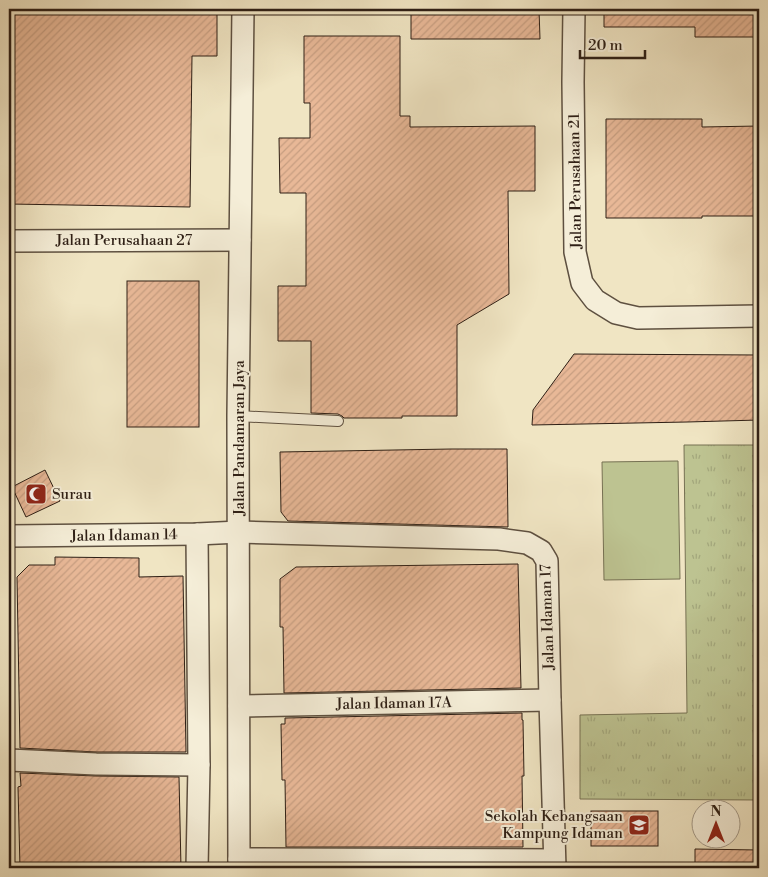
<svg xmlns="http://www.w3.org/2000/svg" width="768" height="877" viewBox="0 0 768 877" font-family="'Libre Bodoni',serif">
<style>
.grass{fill:url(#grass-tufts);stroke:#767153}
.pitch{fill:#bdc391;stroke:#767153}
.building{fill:url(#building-hatch);stroke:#2e1f15}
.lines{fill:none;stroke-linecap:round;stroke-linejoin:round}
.service-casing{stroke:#5e5040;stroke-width:12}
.minor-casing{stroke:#5e5040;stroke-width:24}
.service{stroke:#f5eed8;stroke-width:10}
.minor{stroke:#f5eed8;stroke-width:21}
.labels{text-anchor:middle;stroke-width:4;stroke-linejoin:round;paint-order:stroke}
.street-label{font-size:15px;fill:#2e1f15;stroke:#f5eed8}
.poi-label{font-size:15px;fill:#2e1f15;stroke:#f5eed8;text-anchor:start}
</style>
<defs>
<pattern id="grass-tufts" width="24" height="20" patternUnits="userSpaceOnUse" patternTransform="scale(1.25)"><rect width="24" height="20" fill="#bdc391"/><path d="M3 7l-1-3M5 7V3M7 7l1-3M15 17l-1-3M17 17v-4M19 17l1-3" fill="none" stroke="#a3a77c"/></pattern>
<pattern id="building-hatch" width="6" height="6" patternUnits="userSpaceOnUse" patternTransform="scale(1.25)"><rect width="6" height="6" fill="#e8b897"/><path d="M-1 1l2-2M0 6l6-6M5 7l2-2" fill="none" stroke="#c79e81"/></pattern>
</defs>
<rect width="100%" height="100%" fill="#f0e5c3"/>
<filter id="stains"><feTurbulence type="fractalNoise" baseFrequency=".004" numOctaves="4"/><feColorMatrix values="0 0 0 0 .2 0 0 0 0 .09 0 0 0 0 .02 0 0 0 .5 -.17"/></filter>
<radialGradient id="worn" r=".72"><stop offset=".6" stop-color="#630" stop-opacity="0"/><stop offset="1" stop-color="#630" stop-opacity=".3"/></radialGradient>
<polygon class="grass" points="684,445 759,445 759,800 580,799 580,715 687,713"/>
<polygon class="pitch" points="678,461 680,579 604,580 602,462"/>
<g class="building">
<polygon points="9,9 217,9 217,56 192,56 190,207 9,204"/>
<polygon points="411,9 539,9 540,39 411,39"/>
<polygon points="604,9 759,9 759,37 695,37 695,27 604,27"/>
<polygon points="304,36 400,36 400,116 410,116 410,127 535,126 535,191 508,191 509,294 457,325 457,416 402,416 402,418 344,418 342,416 338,414 311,413 311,341 278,341 278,286 306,286 306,193 280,193 279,138 310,138 310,103 304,103"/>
<polygon points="606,119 702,119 702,127 759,126 759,216 702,216 702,218 606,218"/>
<rect x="127" y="281" width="72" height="146"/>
<polygon points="574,354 759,355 759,420 687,422 532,425 533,410"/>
<polygon points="451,449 507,449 508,527 288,521 281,512 280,452"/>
<polygon points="45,470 60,501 26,517 12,487"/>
<polygon points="55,557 139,558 139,577 183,576 186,752 96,752 20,748 17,577 29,565 55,565"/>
<polygon points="518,564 521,688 284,693 283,627 280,627 280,579 296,567"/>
<polygon points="522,713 522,720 523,720 524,776 522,776 523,847 286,847 285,780 282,780 281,724 285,724 285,718"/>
<polygon points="20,773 96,776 179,777 181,868 20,868 18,787 21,786"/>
<rect x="591" y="811" width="67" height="35"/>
<polygon points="695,849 759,850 759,868 695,868"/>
</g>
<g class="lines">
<g class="service-casing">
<polyline id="service" points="238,416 338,421"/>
</g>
<g class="minor-casing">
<g id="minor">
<polyline points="574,9 573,82 575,252 582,283 595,300 616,313 638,318 759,316"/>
<polyline points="9,241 240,240"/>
<polyline points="197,534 199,765 197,868"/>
<polyline points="9,536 197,534 239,532 499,539 527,543 541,551 547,561 550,700 555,868"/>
<polyline points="239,706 550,700"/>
<polyline points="9,760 96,764 199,765"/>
<polyline points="239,859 554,860"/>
<polyline points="239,868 238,416 243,9"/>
</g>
</g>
<use href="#service" class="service"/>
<use href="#minor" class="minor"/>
</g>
<defs>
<g id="mosque-square" transform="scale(1.125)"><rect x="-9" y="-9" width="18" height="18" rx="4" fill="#8f2418" stroke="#f5eed8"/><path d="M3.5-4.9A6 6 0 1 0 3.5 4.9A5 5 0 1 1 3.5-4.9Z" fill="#fff"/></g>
<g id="school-square" transform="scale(1.125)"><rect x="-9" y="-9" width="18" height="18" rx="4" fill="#8f2418" stroke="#f5eed8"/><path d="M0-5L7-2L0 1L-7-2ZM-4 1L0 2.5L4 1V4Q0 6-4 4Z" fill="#fff"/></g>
</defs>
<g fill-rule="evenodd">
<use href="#mosque-square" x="36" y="494"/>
<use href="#school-square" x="639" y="825"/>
</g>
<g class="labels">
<g class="street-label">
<text transform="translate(575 181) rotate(-91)" y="5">Jalan Perusahaan 21</text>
<text x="124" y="245">Jalan Perusahaan 27</text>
<text transform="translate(239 438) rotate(-90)" y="5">Jalan Pandamaran Jaya</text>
<text transform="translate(124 535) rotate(-1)" y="5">Jalan Idaman 14</text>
<text transform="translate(547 617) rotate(-92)" y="5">Jalan Idaman 17</text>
<text transform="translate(394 703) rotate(-1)" y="5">Jalan Idaman 17A</text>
</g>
<g class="poi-label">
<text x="52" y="499">Surau</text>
<text x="623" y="821" text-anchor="end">Sekolah Kebangsaan<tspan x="623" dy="17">Kampung Idaman</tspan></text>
</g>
</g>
<rect width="768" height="877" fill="none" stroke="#f0e5c3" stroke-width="30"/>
<rect x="10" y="10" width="748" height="857" fill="none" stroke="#2e1f15" stroke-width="2.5"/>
<rect x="15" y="15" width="738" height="847" fill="none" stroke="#2e1f15"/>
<g transform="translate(716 824)"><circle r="24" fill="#f5eed8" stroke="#a59b8a"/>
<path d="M0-4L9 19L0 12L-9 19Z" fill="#8f2418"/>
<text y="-8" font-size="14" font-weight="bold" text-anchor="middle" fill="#2e1f15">N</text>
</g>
<path d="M580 50v8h65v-8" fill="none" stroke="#2e1f15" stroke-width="2.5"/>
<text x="588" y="50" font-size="15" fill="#2e1f15" stroke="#f5eed8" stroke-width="4" paint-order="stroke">20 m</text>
<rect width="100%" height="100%" filter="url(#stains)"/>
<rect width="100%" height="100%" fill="url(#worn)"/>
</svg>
